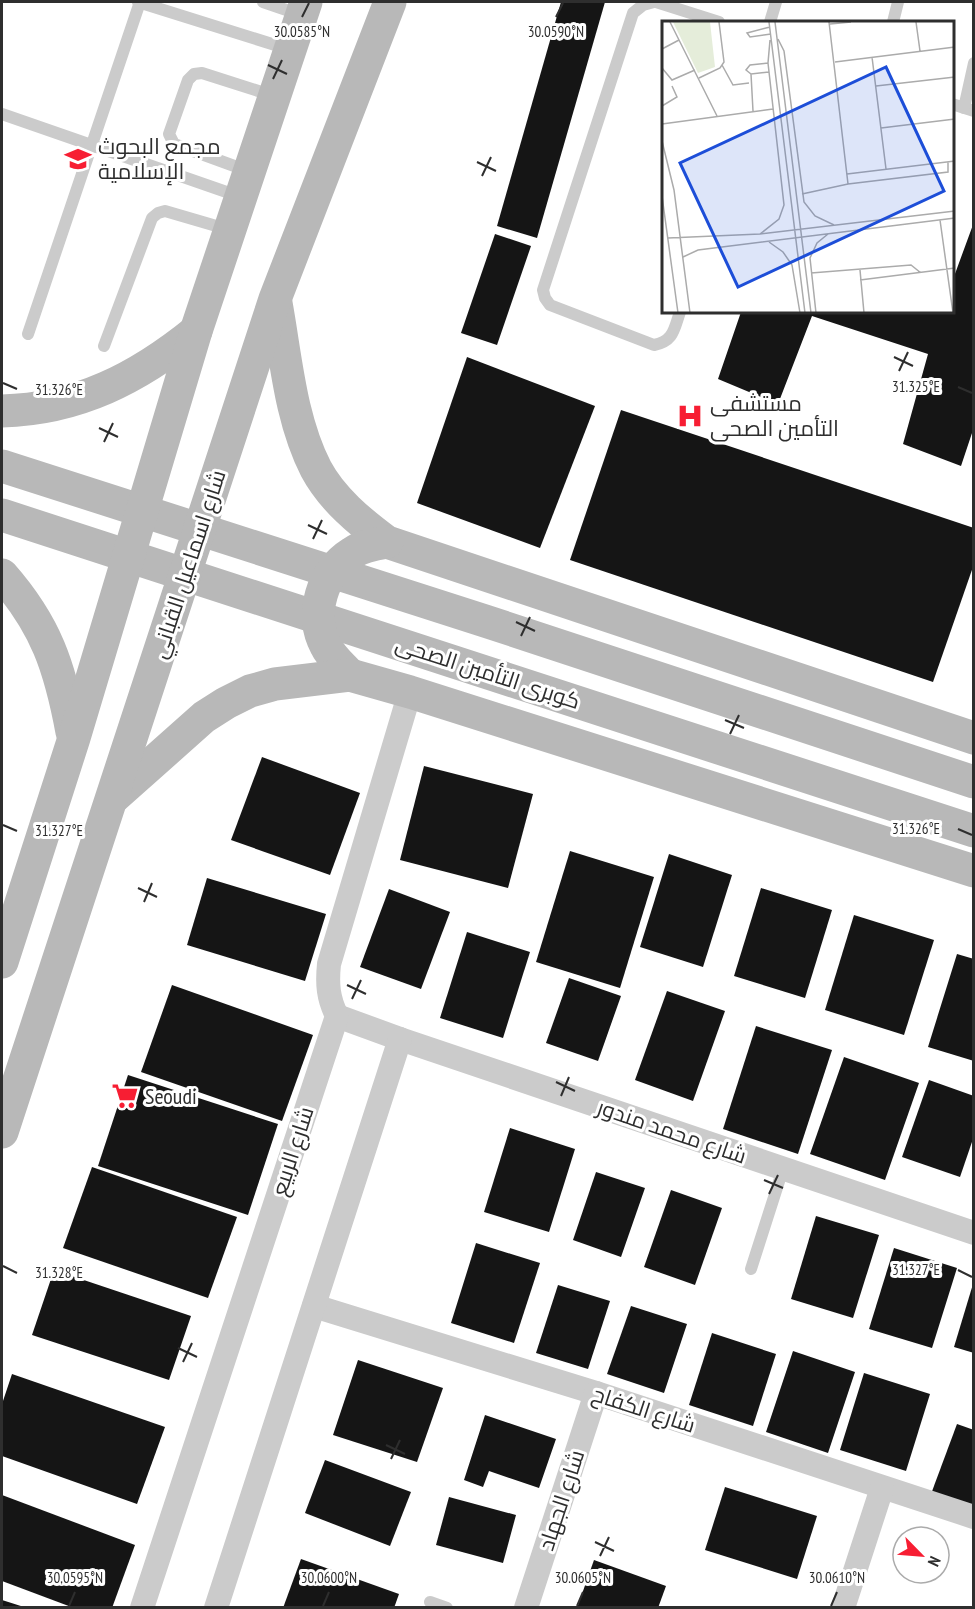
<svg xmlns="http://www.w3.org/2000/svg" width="975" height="1609" viewBox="0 0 975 1609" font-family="'PT Sans Narrow',Cairo,sans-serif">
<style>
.building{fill:#151515}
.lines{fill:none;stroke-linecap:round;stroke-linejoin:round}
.lane{stroke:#cbcbcb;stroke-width:12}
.street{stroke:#cbcbcb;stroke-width:24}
.secondary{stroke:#b8b8b8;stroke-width:33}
.ticks{fill:none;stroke:#2e2e2e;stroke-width:2}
.labels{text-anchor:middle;stroke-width:6;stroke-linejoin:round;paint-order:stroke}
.poi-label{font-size:22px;fill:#2e2e2e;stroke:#fff;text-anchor:start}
.street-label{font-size:22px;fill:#2e2e2e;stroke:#fff}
.inset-road{fill:none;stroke:#ababab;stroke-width:1.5}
.view{fill:#1d4ed8;fill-opacity:0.15;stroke:#1d4ed8;stroke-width:3}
.inset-edge{fill:none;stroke:#2e2e2e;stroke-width:3}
.ticks-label{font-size:15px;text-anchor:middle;fill:#2e2e2e;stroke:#fff;stroke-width:6;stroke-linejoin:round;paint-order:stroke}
</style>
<rect width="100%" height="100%" fill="#fff"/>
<g class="building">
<polygon points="561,2 605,2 537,238 497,226"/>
<polygon points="974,222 974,427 961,466 903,444 928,354 812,316 778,404 718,379 741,312 952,312 952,282"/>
<polygon points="495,234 531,246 497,345 461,333"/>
<polygon points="467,357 595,406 540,548 417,503"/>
<polygon points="621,410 974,528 974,564 933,682 570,560"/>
<polygon points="262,757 360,793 330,875 231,840"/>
<polygon points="424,766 533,794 508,888 400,860"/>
<polygon points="570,851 654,877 620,988 536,962"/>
<polygon points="669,854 732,875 703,967 640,947"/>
<polygon points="207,878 326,914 305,981 187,945"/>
<polygon points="761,888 832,910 805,998 734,976"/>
<polygon points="389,889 450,912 421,989 360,967"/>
<polygon points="854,915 934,940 904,1035 825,1010"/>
<polygon points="467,932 530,952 503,1038 440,1018"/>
<polygon points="957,954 974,959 974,1061 928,1047"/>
<polygon points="569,978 621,996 598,1061 546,1043"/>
<polygon points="172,985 313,1035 282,1121 141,1072"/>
<polygon points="667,991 725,1011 693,1101 635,1080"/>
<polygon points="756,1026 832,1050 798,1154 723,1129"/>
<polygon points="844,1057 919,1083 885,1180 810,1154"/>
<polygon points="128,1075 278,1124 248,1215 98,1166"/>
<polygon points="929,1080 974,1096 974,1136 960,1177 902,1157"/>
<polygon points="510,1128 575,1149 549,1232 484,1212"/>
<polygon points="92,1167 237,1217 208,1298 63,1248"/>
<polygon points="596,1172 645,1188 621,1257 573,1240"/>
<polygon points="671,1190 722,1208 695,1285 644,1267"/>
<polygon points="816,1216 879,1235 853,1318 791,1299"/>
<polygon points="476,1243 540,1263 514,1343 451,1323"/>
<polygon points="894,1248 957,1268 932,1348 869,1329"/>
<polygon points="54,1270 191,1316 169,1380 32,1335"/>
<polygon points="973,1284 974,1284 974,1353 954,1347"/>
<polygon points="558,1285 610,1301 588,1369 536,1353"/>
<polygon points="631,1306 687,1324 664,1393 607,1374"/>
<polygon points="712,1333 776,1354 753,1426 689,1405"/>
<polygon points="793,1351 855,1372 828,1453 766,1432"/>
<polygon points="358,1360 443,1388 417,1462 333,1435"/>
<polygon points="864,1373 930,1394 906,1471 840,1450"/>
<polygon points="12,1374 165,1427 137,1504 2,1456 2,1404"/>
<polygon points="485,1415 556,1439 539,1488 489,1471 483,1487 464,1480"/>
<polygon points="957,1424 974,1430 974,1509 931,1494"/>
<polygon points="325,1460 411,1492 390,1546 305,1513"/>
<polygon points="725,1487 817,1516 797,1579 705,1550"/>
<polygon points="2,1495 135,1545 112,1608 74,1608 2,1581"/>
<polygon points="449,1497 516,1515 503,1563 436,1545"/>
<polygon points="301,1559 399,1594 394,1608 283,1608"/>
<polygon points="594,1560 666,1586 658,1608 577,1608"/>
<polygon points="2,1600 24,1607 24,1608 2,1608"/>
</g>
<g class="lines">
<g class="lane">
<polyline points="138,2 288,49"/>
<polyline points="263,2 301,15"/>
<path d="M654,2L643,5L633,13L543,290L545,298L550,305L654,345C674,341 674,329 680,312"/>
<polyline points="656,2 719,22"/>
<polyline points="770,22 776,2"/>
<polyline points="893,22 898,2"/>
<polyline points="952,104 974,111"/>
<polyline points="964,108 974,63"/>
<polyline points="2,114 238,196"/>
<polyline points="248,171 174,144 169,134 188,80 194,74 202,73 274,96"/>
<polyline points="28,334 140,2"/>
<polyline points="104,346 152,218 158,213 165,211 230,230"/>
<polyline points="751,1269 783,1169"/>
<polyline points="430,1602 447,1608"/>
</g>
<g class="street">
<polyline points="337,1016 400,1039 974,1233"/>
<polyline points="314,1306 596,1393 974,1517"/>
<path d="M142,1608L337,1016C328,998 327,984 329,964L410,692"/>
<polyline points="216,1608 400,1039"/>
<polyline points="526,1608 596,1393"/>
<polyline points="843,1608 882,1488"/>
</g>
<g class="secondary">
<path d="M276,303C286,358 290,418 316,469C332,499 360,522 387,542L974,738"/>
<path d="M2,411C78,409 138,378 196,331"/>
<polyline points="2,466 485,621 974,782"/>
<polyline points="2,515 974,831"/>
<path d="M2,575C46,625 60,667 72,732"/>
<path d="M350,675C342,666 331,657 326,646C309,614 322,572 352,553C362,546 375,544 387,542"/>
<polyline points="113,798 204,717 226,703 250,691 275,684 350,675 410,692 974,871"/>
<polyline points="2,962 74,738 196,331 306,2"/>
<polyline points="2,1132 275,299 390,2"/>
</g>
</g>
<path class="ticks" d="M302,17L309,3M556,17L563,3M268,65L287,74M273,79L282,60M477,162L496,171M482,176L491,157M894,357L913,366M899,371L908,352M3,383L17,389M958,387L972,393M99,428L118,437M104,442L113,423M308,525L327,534M313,539L322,520M516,622L535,631M521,636L530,617M725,720L744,728M730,734L739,715M3,825L17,831M958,829L972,835M138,888L157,897M144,902L152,883M347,985L366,994M352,999L361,980M556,1082L575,1091M561,1096L569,1077M764,1180L783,1188M769,1194L778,1175M3,1266L17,1273M958,1270L972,1277M178,1348L197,1357M183,1362L192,1343M386,1445L405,1454M391,1459L400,1440M595,1542L614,1551M600,1556L609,1537M69,1606L75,1592M323,1606L329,1592M577,1606L583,1592M831,1606L837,1592"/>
<defs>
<g id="university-bare" transform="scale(2.07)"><path d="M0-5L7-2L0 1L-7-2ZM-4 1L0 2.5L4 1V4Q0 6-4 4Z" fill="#f71e33" stroke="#fff" stroke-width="2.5" paint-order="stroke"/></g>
<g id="hospital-bare" transform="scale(2.07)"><path d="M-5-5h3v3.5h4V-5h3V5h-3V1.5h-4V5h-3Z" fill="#f71e33" stroke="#fff" stroke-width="2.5" paint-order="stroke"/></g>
<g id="supermarket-bare" transform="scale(2.07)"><path d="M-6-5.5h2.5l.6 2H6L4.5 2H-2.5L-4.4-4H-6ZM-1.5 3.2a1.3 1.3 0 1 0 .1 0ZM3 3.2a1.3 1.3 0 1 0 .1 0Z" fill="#f71e33" stroke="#fff" stroke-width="2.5" paint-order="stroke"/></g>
</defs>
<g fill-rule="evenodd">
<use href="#university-bare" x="78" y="159"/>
<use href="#hospital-bare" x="690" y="416"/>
<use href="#supermarket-bare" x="125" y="1096"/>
</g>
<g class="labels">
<g class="poi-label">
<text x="98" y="154">مجمع البحوث<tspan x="98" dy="25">الإسلامية</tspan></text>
<text x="710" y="411">مستشفى<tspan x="710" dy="25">التأمين الصحى</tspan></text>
<text x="145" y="1104">Seoudi</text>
</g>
<g class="street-label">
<text transform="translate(188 564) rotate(-72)" y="8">شارع اسماعيل القباني</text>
<text transform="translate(488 672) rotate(18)" y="8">كوبرى التأمين الصحى</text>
<text transform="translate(672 1131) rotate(19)" y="8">شارع محمد مندور</text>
<text transform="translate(292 1151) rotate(-72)" y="8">شارع الربيع</text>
<text transform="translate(644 1409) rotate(18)" y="8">شارع الكفاح</text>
<text transform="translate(561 1500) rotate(-72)" y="8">شارع الجهاد</text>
</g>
</g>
<g transform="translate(662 21)">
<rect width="292" height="292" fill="#fff"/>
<path d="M11,1H48L53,46L36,52Z" fill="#e5edda"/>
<path class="inset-road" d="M8,1L55,95M107,1L143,292M113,1L149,292M167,1L186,163M254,1L258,30M168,3L189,1M108,6L85,12L88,16L109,13M116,18L122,30L142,181L153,195L172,204M0,28L17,19M210,36L224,148M173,41L293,26M106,42L88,44L84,49L89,53L107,51M60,44L71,64L87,62M0,47L10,59L33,49M89,53L91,90M37,57L58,47L62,41L57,1M214,65L293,56M0,85L15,76L10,65M0,103L111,88M219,107L293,98M0,120L12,169L28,292M185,153L293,140M140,173L186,163L286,151V141M0,175L16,292M278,199L291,292M98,213L117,198L122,184L106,42L108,19M6,217L98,213L293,190M107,221L121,231L130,244L138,292M21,236L36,229L293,197M198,249L202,292M149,252L249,244L259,252M198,259L293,247M154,292L148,237L155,222L166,213"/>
<path class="view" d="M224,46L282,170L76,266L18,142Z"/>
<rect width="292" height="292" class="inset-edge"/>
</g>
<g class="ticks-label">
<text x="302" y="37">30.0585°N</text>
<text x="556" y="37">30.0590°N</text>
<text x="916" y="392">31.325°E</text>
<text x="59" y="395">31.326°E</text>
<text x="916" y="834">31.326°E</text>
<text x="59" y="836">31.327°E</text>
<text x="916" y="1275">31.327°E</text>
<text x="59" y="1278">31.328°E</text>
<text x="75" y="1583">30.0595°N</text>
<text x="329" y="1583">30.0600°N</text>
<text x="583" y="1583">30.0605°N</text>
<text x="837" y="1583">30.0610°N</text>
</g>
<rect width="975" height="1609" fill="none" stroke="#2e2e2e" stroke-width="6"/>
<g transform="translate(921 1555) rotate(115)"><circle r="28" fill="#ffffff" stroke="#ababab" stroke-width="1.5"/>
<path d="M0-4.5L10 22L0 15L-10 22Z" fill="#f71e33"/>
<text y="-9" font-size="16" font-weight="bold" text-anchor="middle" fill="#2e2e2e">N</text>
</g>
</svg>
